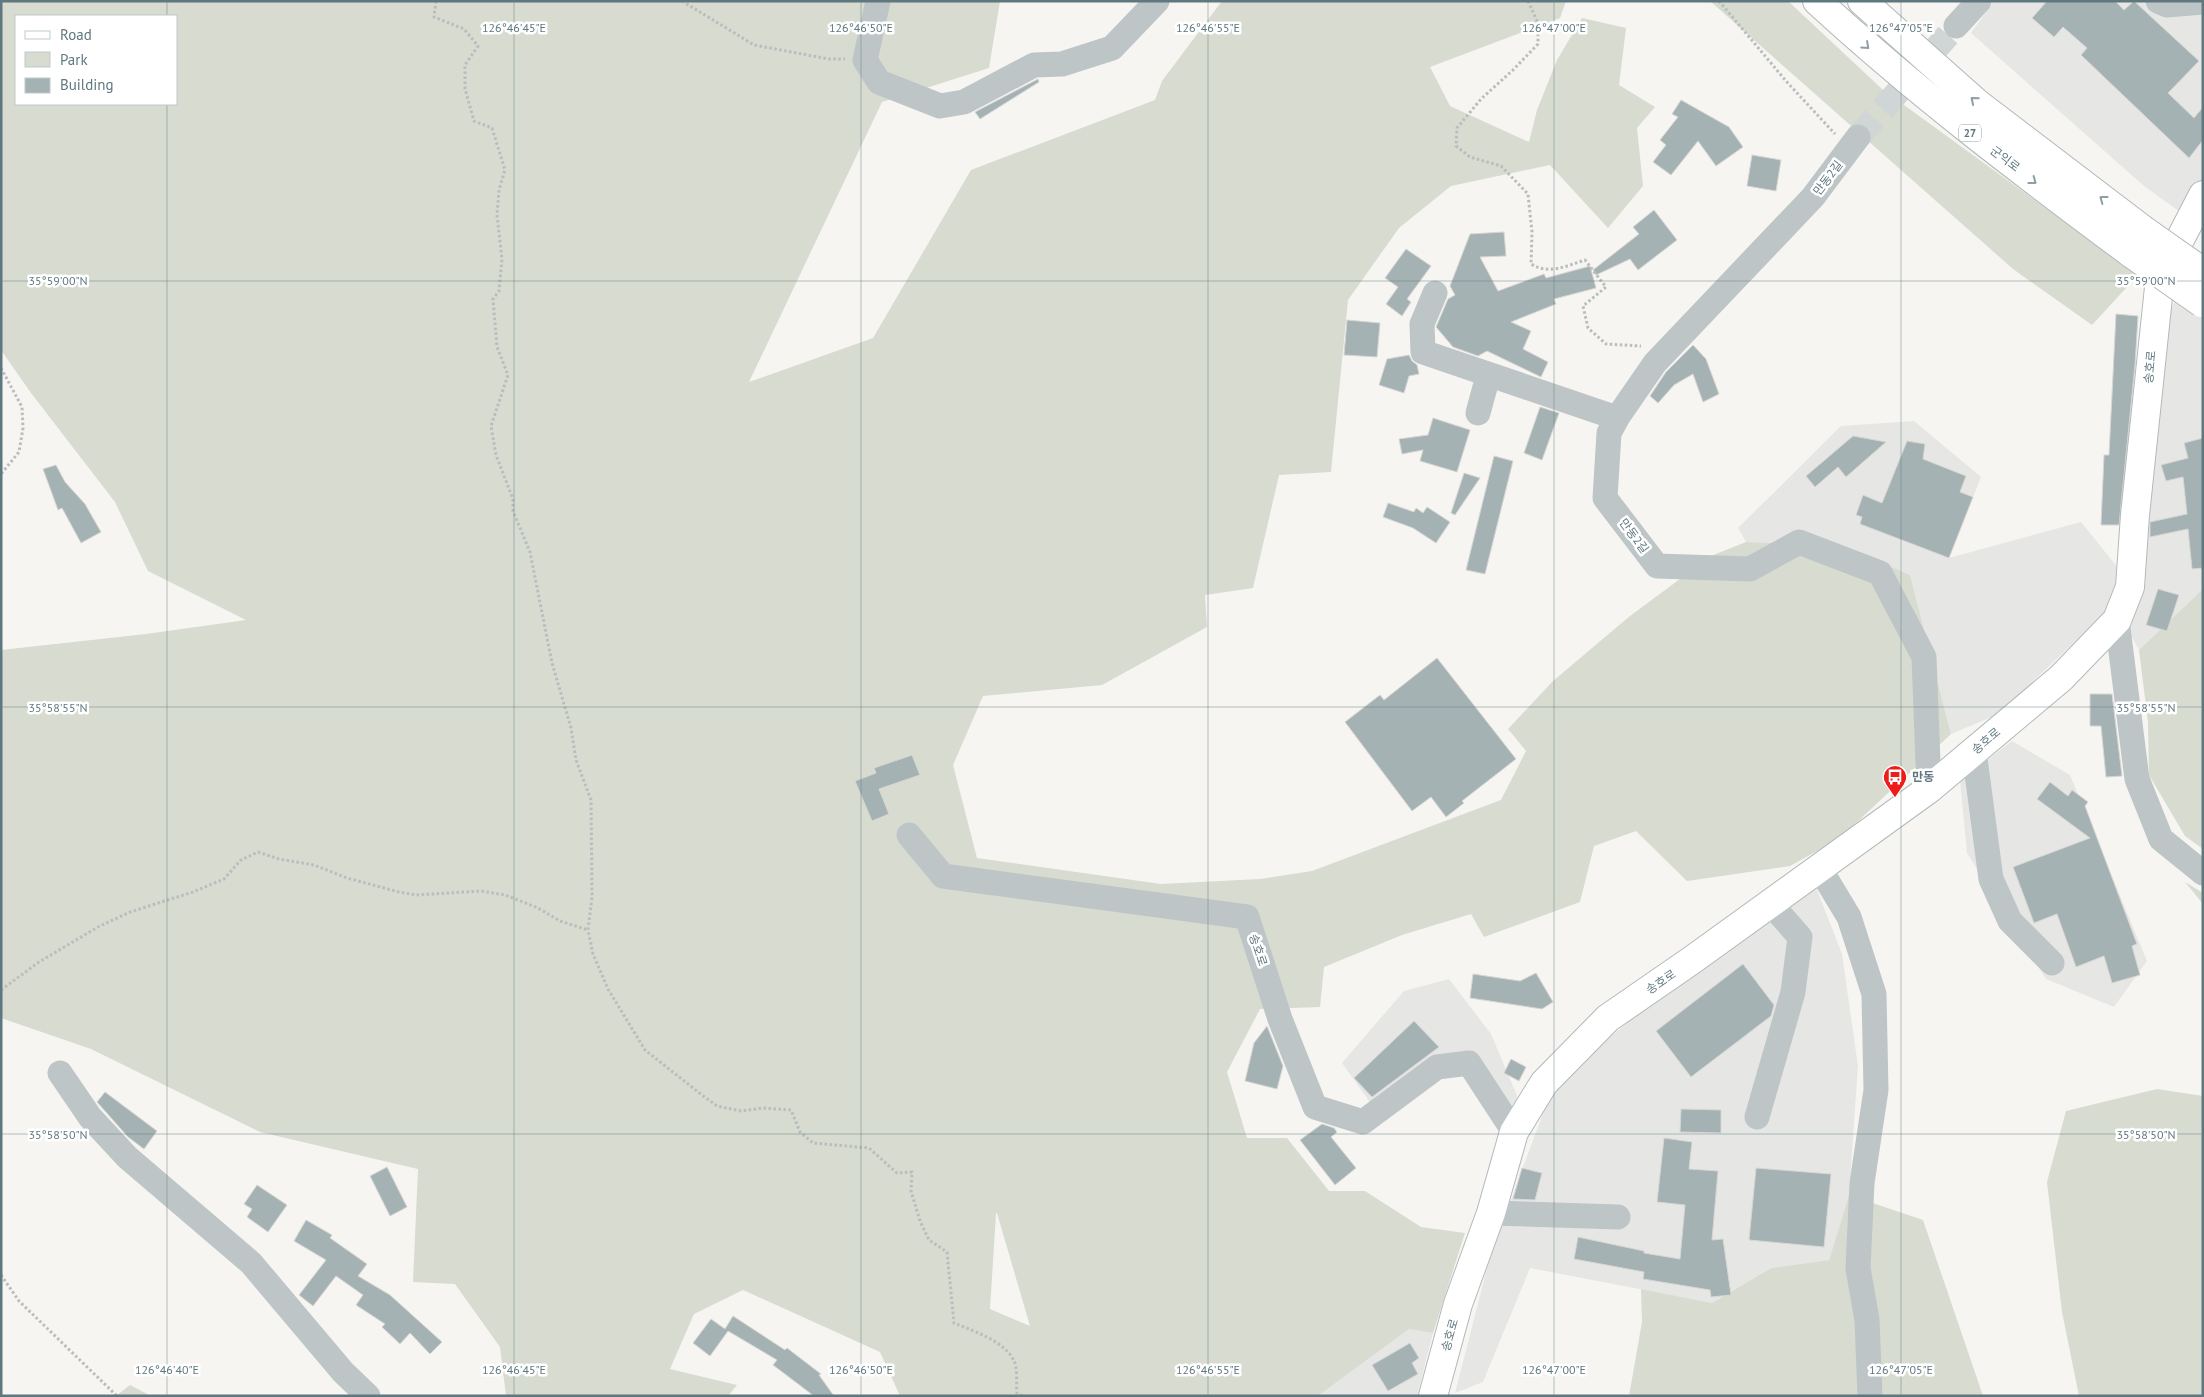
<svg xmlns="http://www.w3.org/2000/svg" width="2204" height="1397" viewBox="0 0 2204 1397" font-family="'PT Sans','Noto Sans KR',sans-serif">
<style>
.built{fill:#e6e7e5}
.green{fill:#d7dbd0;fill-rule:evenodd}
.building{fill:#a5b2b4;stroke:#d7d6d4}
.lines{fill:none;stroke-linecap:round;stroke-linejoin:round}
.minor-tunnel{stroke:#d0d6d5;stroke-width:25;stroke-dasharray:25 12;stroke-linecap:butt}
.major-casing{stroke:#b1b9bb;stroke-width:30}
.highway-casing{stroke:#b1b8b9;stroke-width:30}
.path{stroke:#b8bdbe;stroke-width:3;stroke-dasharray:2.5 2.5;stroke-linecap:butt}
.minor{stroke:#bec5c7;stroke-width:25}
.major{stroke:#fff;stroke-width:28}
.highway{stroke:#fff;stroke-width:28}
.highway-bridge-casing{stroke:#b1b8b9;stroke-width:30;stroke-linecap:butt}
.highway-bridge{stroke:#fff;stroke-width:28}
.oneway{stroke:#8fa0a5}
.ticks{fill:none;stroke:#5f787f;stroke-width:1;stroke-opacity:0.45}
.labels{text-anchor:middle;stroke-width:5;stroke-linejoin:round;paint-order:stroke}
.shield{fill:#fff;stroke:#8fa0a5;stroke-width:1}
.shield-label{font-size:11px;font-weight:bold;fill:#5f787f}
.street-label{font-size:12px;fill:#5f787f;stroke:#fff}
.poi-label{font-size:12px;font-weight:bold;fill:#5f787f;stroke:#fff;text-anchor:start}
.ticks-label{font-size:12px;text-anchor:middle;fill:#5f787f;stroke:#fff;stroke-width:5;stroke-linejoin:round;paint-order:stroke}
</style>
<rect width="100%" height="100%" fill="#f6f5f2"/>
<g class="built">
<polygon points="1994,1 2203,1 2203,186 2180,212 2144,186 1971,33"/>
<polygon points="2178,294 2203,312 2203,589 2139,650 2127,628 2168,316"/>
<polygon points="1914,421 1981,477 1949,558 2081,522 2119,569 2111,607 1999,714 1951,734 1910,575 1842,545 1746,542 1738,528 1841,426"/>
<polygon points="2012,741 2070,775 2147,961 2114,1007 2046,979 1967,853 1960,781"/>
<polygon points="1814,882 1842,954 1858,1066 1849,1195 1829,1260 1771,1268 1712,1303 1530,1268 1483,1382 1455,1393 1490,1257 1553,1086 1648,1005"/>
<polygon points="1449,979 1491,1034 1521,1105 1504,1135 1453,1054 1382,1119 1342,1063 1404,991"/>
<polygon points="1409,1329 1433,1333 1417,1396 1318,1396"/>
</g>
<g class="green">
<path d="M1,1H1000L989,68L882,102L749,382L873,338L971,170L1155,100L1162,81L1222,1H1566L1560,18L1430,67L1450,106L1529,142L1537,110L1557,60L1582,18L1626,28L1619,85L1655,107L1637,128L1643,186L1608,228L1550,165L1451,186L1399,228L1348,300L1331,472L1279,475L1253,588L1205,595L1207,627L1102,685L983,696L953,765L977,858L1161,884L1260,879L1312,871L1501,800L1526,751L1508,729L1553,681L1630,616L1711,556L1746,542L1842,545L1910,575L1951,734L1839,839L1790,866L1687,881L1636,831L1594,846L1580,902L1484,937L1471,914L1402,935L1324,967L1320,1007L1260,1009L1227,1072L1247,1138H1287L1329,1191H1365L1421,1227L1465,1233L1433,1333L1409,1329L1318,1396H900L880,1352L743,1290L694,1314L670,1369L737,1385L728,1396H506L500,1347L455,1284L413,1282L418,1169L260,1132L91,1049L1,1018V650L146,634L246,620L148,571L115,502L31,393L1,350ZM16,16H176V104H16ZM996,1213H997L1030,1326L990,1309Z"/>
<polygon points="1710,1 1788,1 1882,89 2138,275 2092,325 2013,269"/>
<polygon points="2203,589 2203,849 2185,836 2149,775 2148,722 2139,650"/>
<polygon points="2185,882 2203,893 2203,904"/>
<polygon points="2157,1089 2203,1096 2203,1396 2079,1396 2062,1312 2047,1182 2066,1111"/>
<polygon points="1849,1195 1923,1220 1983,1396 1629,1396 1642,1322 1641,1289 1712,1303 1771,1268 1829,1260"/>
<polygon points="130,1385 151,1396 116,1396"/>
</g>
<g class="building">
<polygon points="2047,1 2115,1 2124,10 2134,1 2199,61 2168,93 2194,118 2203,107 2203,140 2189,158 2081,55 2087,48 2063,27 2054,37 2032,18"/>
<polygon points="1038,79 1039,82 980,119 975,112"/>
<polygon points="1681,100 1729,127 1743,147 1716,166 1698,141 1671,175 1653,162 1666,145 1660,140 1678,117 1672,114"/>
<polygon points="1752,155 1781,160 1776,191 1747,186"/>
<polygon points="1654,210 1677,240 1638,270 1630,259 1596,275 1593,270 1639,234 1633,227"/>
<polygon points="1504,232 1506,256 1480,257 1498,291 1544,274 1546,278 1590,266 1596,288 1554,299 1556,304 1511,322 1531,331 1523,349 1548,362 1541,377 1487,351 1478,356 1453,347 1436,327 1448,299 1455,295 1450,286 1470,234"/>
<polygon points="1406,249 1431,266 1407,299 1411,302 1402,316 1386,304 1398,287 1385,278"/>
<polygon points="2116,314 2138,316 2135,365 2119,525 2101,525 2104,455 2109,455"/>
<polygon points="1347,320 1380,323 1377,357 1344,355"/>
<polygon points="1693,345 1706,359 1719,394 1703,402 1693,374 1674,385 1658,403 1650,396 1666,372"/>
<polygon points="1409,355 1412,361 1417,365 1419,374 1409,376 1404,393 1379,385 1387,359"/>
<polygon points="1540,407 1559,413 1542,460 1524,453"/>
<polygon points="1433,418 1470,430 1457,472 1420,461 1423,450 1402,454 1399,439 1428,435"/>
<polygon points="1853,436 1886,442 1846,477 1838,467 1815,487 1806,476"/>
<polygon points="2203,438 2203,568 2192,569 2188,529 2150,537 2150,522 2187,514 2183,477 2166,481 2161,465 2188,458 2184,443"/>
<polygon points="1907,441 1925,444 1923,459 1966,476 1960,492 1973,497 1949,558 1860,524 1862,517 1856,515 1863,495 1882,503"/>
<polygon points="1494,456 1513,461 1485,574 1466,570"/>
<polygon points="56,465 65,482 85,504 101,532 81,543 62,508 58,510 43,469"/>
<polygon points="1464,473 1480,478 1455,515 1451,513"/>
<polygon points="1388,503 1414,512 1416,508 1423,513 1427,507 1450,522 1436,543 1413,528 1383,517"/>
<polygon points="2158,589 2179,595 2167,631 2146,625"/>
<polygon points="1437,658 1516,759 1462,801 1464,803 1446,817 1431,797 1412,811 1345,722 1380,695 1384,700"/>
<polygon points="2090,694 2112,694 2122,776 2106,777 2101,726 2090,726"/>
<polygon points="912,755 920,775 879,789 889,814 872,821 855,781 876,773 874,768"/>
<polygon points="2050,782 2068,796 2072,790 2088,802 2085,806 2137,944 2132,946 2140,975 2112,983 2104,956 2076,967 2057,914 2034,923 2013,867 2090,838 2037,799"/>
<polygon points="1743,964 1774,1005 1771,1016 1691,1077 1656,1031"/>
<polygon points="1536,973 1553,1002 1542,1009 1470,998 1473,974 1520,981"/>
<polygon points="1414,1021 1439,1047 1372,1097 1354,1078"/>
<polygon points="1267,1026 1283,1066 1277,1089 1245,1081 1254,1043"/>
<polygon points="1511,1059 1526,1067 1519,1081 1504,1073"/>
<polygon points="105,1092 157,1131 144,1149 128,1137 97,1102"/>
<polygon points="1681,1109 1721,1110 1721,1133 1680,1132"/>
<polygon points="1322,1124 1334,1128 1337,1132 1331,1137 1356,1168 1335,1185 1300,1140"/>
<polygon points="1664,1138 1692,1142 1689,1169 1718,1171 1712,1240 1723,1239 1731,1295 1711,1297 1710,1290 1643,1279 1644,1272 1574,1259 1578,1237 1644,1251 1644,1253 1680,1259 1685,1205 1657,1202"/>
<polygon points="387,1167 407,1207 390,1216 370,1176"/>
<polygon points="1522,1168 1542,1173 1535,1200 1513,1199"/>
<polygon points="1756,1168 1831,1174 1824,1247 1749,1240"/>
<polygon points="257,1185 287,1205 268,1232 247,1217 252,1209 244,1204"/>
<polygon points="306,1220 332,1235 330,1238 367,1264 358,1276 390,1295 442,1342 430,1354 410,1333 400,1344 382,1327 385,1324 356,1305 363,1295 336,1276 313,1306 299,1295 326,1260 294,1241"/>
<polygon points="733,1316 785,1350 787,1348 821,1374 819,1375 834,1396 814,1396 773,1365 777,1360 728,1331 710,1356 693,1343 711,1319 725,1329"/>
<polygon points="1410,1343 1419,1358 1412,1363 1418,1374 1388,1391 1372,1365"/>
</g>
<g class="lines">
<polyline class="minor-tunnel" points="1858,137 1956,26"/>
<g class="major-casing">
<polyline id="major" points="1433,1396 1458,1304 1491,1213 1514,1132 1544,1083 1608,1018 1692,960 1929,789 2061,678 2117,620 2130,587 2135,515 2160,278 2203,195"/>
</g>
<g class="highway-casing">
<g id="highway">
<path d="M1817,1C1917,93 2023,173 2132,254"/>
<polyline points="1862,1 1978,104 2142,229"/>
</g>
</g>
<g class="path">
<path d="M436,1L434,17L464,29L478,46L465,65V89L474,121L492,128L505,170L499,190L497,215L502,259L499,291L493,299L497,347L508,375L491,426L496,455L513,499V511L530,552L552,663L571,728L576,760L591,800L592,897L588,930L593,954L608,989L645,1050L702,1095L717,1106L741,1111L763,1108L791,1110L800,1132L813,1143L869,1148L897,1173L912,1172L911,1191L920,1221L929,1240L947,1252L954,1323C973,1331 1005,1341 1014,1361C1018,1368 1016,1384 1017,1393L1023,1396"/>
<polyline points="682,1 754,45 829,59 845,59"/>
<path d="M1528,1L1538,23V44L1513,70L1481,99L1457,128L1456,146L1470,157L1501,166L1528,194L1532,232L1531,264C1549,275 1566,266 1585,260L1606,287L1583,306L1588,328L1606,344L1641,346"/>
<polyline points="1719,1 1786,81 1835,134"/>
<polyline points="1,368 22,407 23,428 19,452 1,474"/>
<polyline points="1,990 39,962 98,927 130,912 193,892 224,879 241,860 258,852 279,859 314,865 347,878 399,892 416,895 481,891 505,895 538,908 560,921 588,930"/>
<polyline points="1,1275 19,1301 117,1396"/>
</g>
<g class="minor">
<polyline points="878,1 865,60 879,82 940,106 964,102 1034,65 1062,64 1112,48 1157,1"/>
<polyline points="2158,1 2167,5 2203,2"/>
<polyline points="1956,26 1979,1"/>
<polyline points="1858,137 1813,197 1655,363 1617,418 1609,433 1605,498 1657,566 1750,569 1799,542 1880,573 1924,657 1929,789"/>
<polyline points="1435,293 1422,324 1423,352 1617,418"/>
<polyline points="1478,413 1488,376"/>
<polyline points="2117,620 2137,779 2161,839 2203,873"/>
<polyline points="1974,751 1991,879 2010,921 2052,963"/>
<polyline points="909,835 943,876 1247,917 1280,1019 1315,1107 1363,1122 1437,1067 1469,1063 1514,1132"/>
<polyline points="1820,869 1849,917 1874,994 1876,1090 1862,1183 1858,1268 1867,1320 1870,1396"/>
<polyline points="60,1073 90,1117 127,1157 251,1263 343,1372 368,1396"/>
<polyline points="1757,1117 1793,992 1800,937 1771,904"/>
<polyline points="1491,1213 1618,1217"/>
</g>
<use href="#major" class="major"/>
<use href="#highway" class="highway"/>
<g class="highway-bridge-casing">
<g id="highway-bridge">
<polyline points="2142,229 2203,272"/>
<polyline points="2132,254 2202,303"/>
</g>
</g>
<use href="#highway-bridge" class="highway-bridge"/>
</g>
<defs><path id="oneway-chevron" d="M-2-3.5L2.5 0L-2 3.5" fill="none" stroke-width="1.6" stroke-linecap="round" stroke-linejoin="round" transform="scale(1.25)"/></defs>
<g class="oneway">
<use href="#oneway-chevron" transform="translate(1866 46) rotate(42)"/>
<use href="#oneway-chevron" transform="translate(1974 100) rotate(-140)"/>
<use href="#oneway-chevron" transform="translate(2033 181) rotate(37)"/>
<use href="#oneway-chevron" transform="translate(2103 199) rotate(-143)"/>
</g>
<path class="ticks" d="M167,1V16M514,1V1396M861,1V1396M1208,1V1396M1554,1V1396M1901,1V1396M167,104V1396M1,281H2203M1,707H2203M1,1134H2203"/>
<defs>
<g id="bus-pin" transform="scale(1.25)"><path d="M0 17L-7.5 6A9.5 9.5 0 1 1 7.5 6Z" fill="#ed1d1a" stroke="#fff"/><path d="M-5-6H5V4H4V6H2V4H-2V6H-4V4H-5ZM-3.5-4V0h7V-4ZM-3.5 1.2v1.5H-2V1.2ZM2 1.2v1.5H3.5V1.2Z" fill="#fff"/></g>
</defs>
<g fill-rule="evenodd">
<use href="#bus-pin" x="1895" y="777"/>
</g>
<g class="labels">
<rect class="shield" x="1959" y="124.5" width="22" height="17" rx="4"/>
<g class="shield-label">
<text x="1970" y="137">27</text>
</g>
<g class="street-label">
<text transform="translate(2005 159) rotate(37)" y="4">군익로</text>
<text transform="translate(1828 178) rotate(-53)" y="4">만동2길</text>
<text transform="translate(2150 367) rotate(-84)" y="4">송호로</text>
<text transform="translate(1634 536) rotate(53)" y="4">만동2길</text>
<text transform="translate(1986 741) rotate(-40)" y="4">송호로</text>
<text transform="translate(1258 950) rotate(72)" y="4">송호로</text>
<text transform="translate(1661 982) rotate(-34)" y="4">송호로</text>
<text transform="translate(1450 1335) rotate(-74)" y="4">송호로</text>
</g>
<g class="poi-label">
<text x="1912" y="781">만동</text>
</g>
</g>
<g class="ticks-label">
<text x="514" y="32">126°46'45"E</text>
<text x="861" y="32">126°46'50"E</text>
<text x="1208" y="32">126°46'55"E</text>
<text x="1554" y="32">126°47'00"E</text>
<text x="1901" y="32">126°47'05"E</text>
<text x="58" y="285">35°59'00"N</text>
<text x="2146" y="285">35°59'00"N</text>
<text x="58" y="712">35°58'55"N</text>
<text x="2146" y="712">35°58'55"N</text>
<text x="58" y="1139">35°58'50"N</text>
<text x="2146" y="1139">35°58'50"N</text>
<text x="167" y="1374">126°46'40"E</text>
<text x="514" y="1374">126°46'45"E</text>
<text x="861" y="1374">126°46'50"E</text>
<text x="1208" y="1374">126°46'55"E</text>
<text x="1554" y="1374">126°47'00"E</text>
<text x="1901" y="1374">126°47'05"E</text>
</g>
<rect width="2204" height="1397" fill="none" stroke="#5f787f" stroke-width="5"/>
<rect x="15" y="15" width="162" height="90" fill="#ffffff" stroke="#bfc9cc"/>
<rect x="25" y="31" width="25" height="8" fill="#ffffff" stroke="#bfc9cc"/>
<text x="60" y="40" font-size="15" fill="#5f787f">Road</text>
<rect x="25" y="52" width="25" height="15" fill="#d7dbd0" stroke="#bfc9cc"/>
<text x="60" y="65" font-size="15" fill="#5f787f">Park</text>
<rect x="25" y="78" width="25" height="15" fill="#a5b2b4" stroke="#bfc9cc"/>
<text x="60" y="90" font-size="15" fill="#5f787f">Building</text>
</svg>
